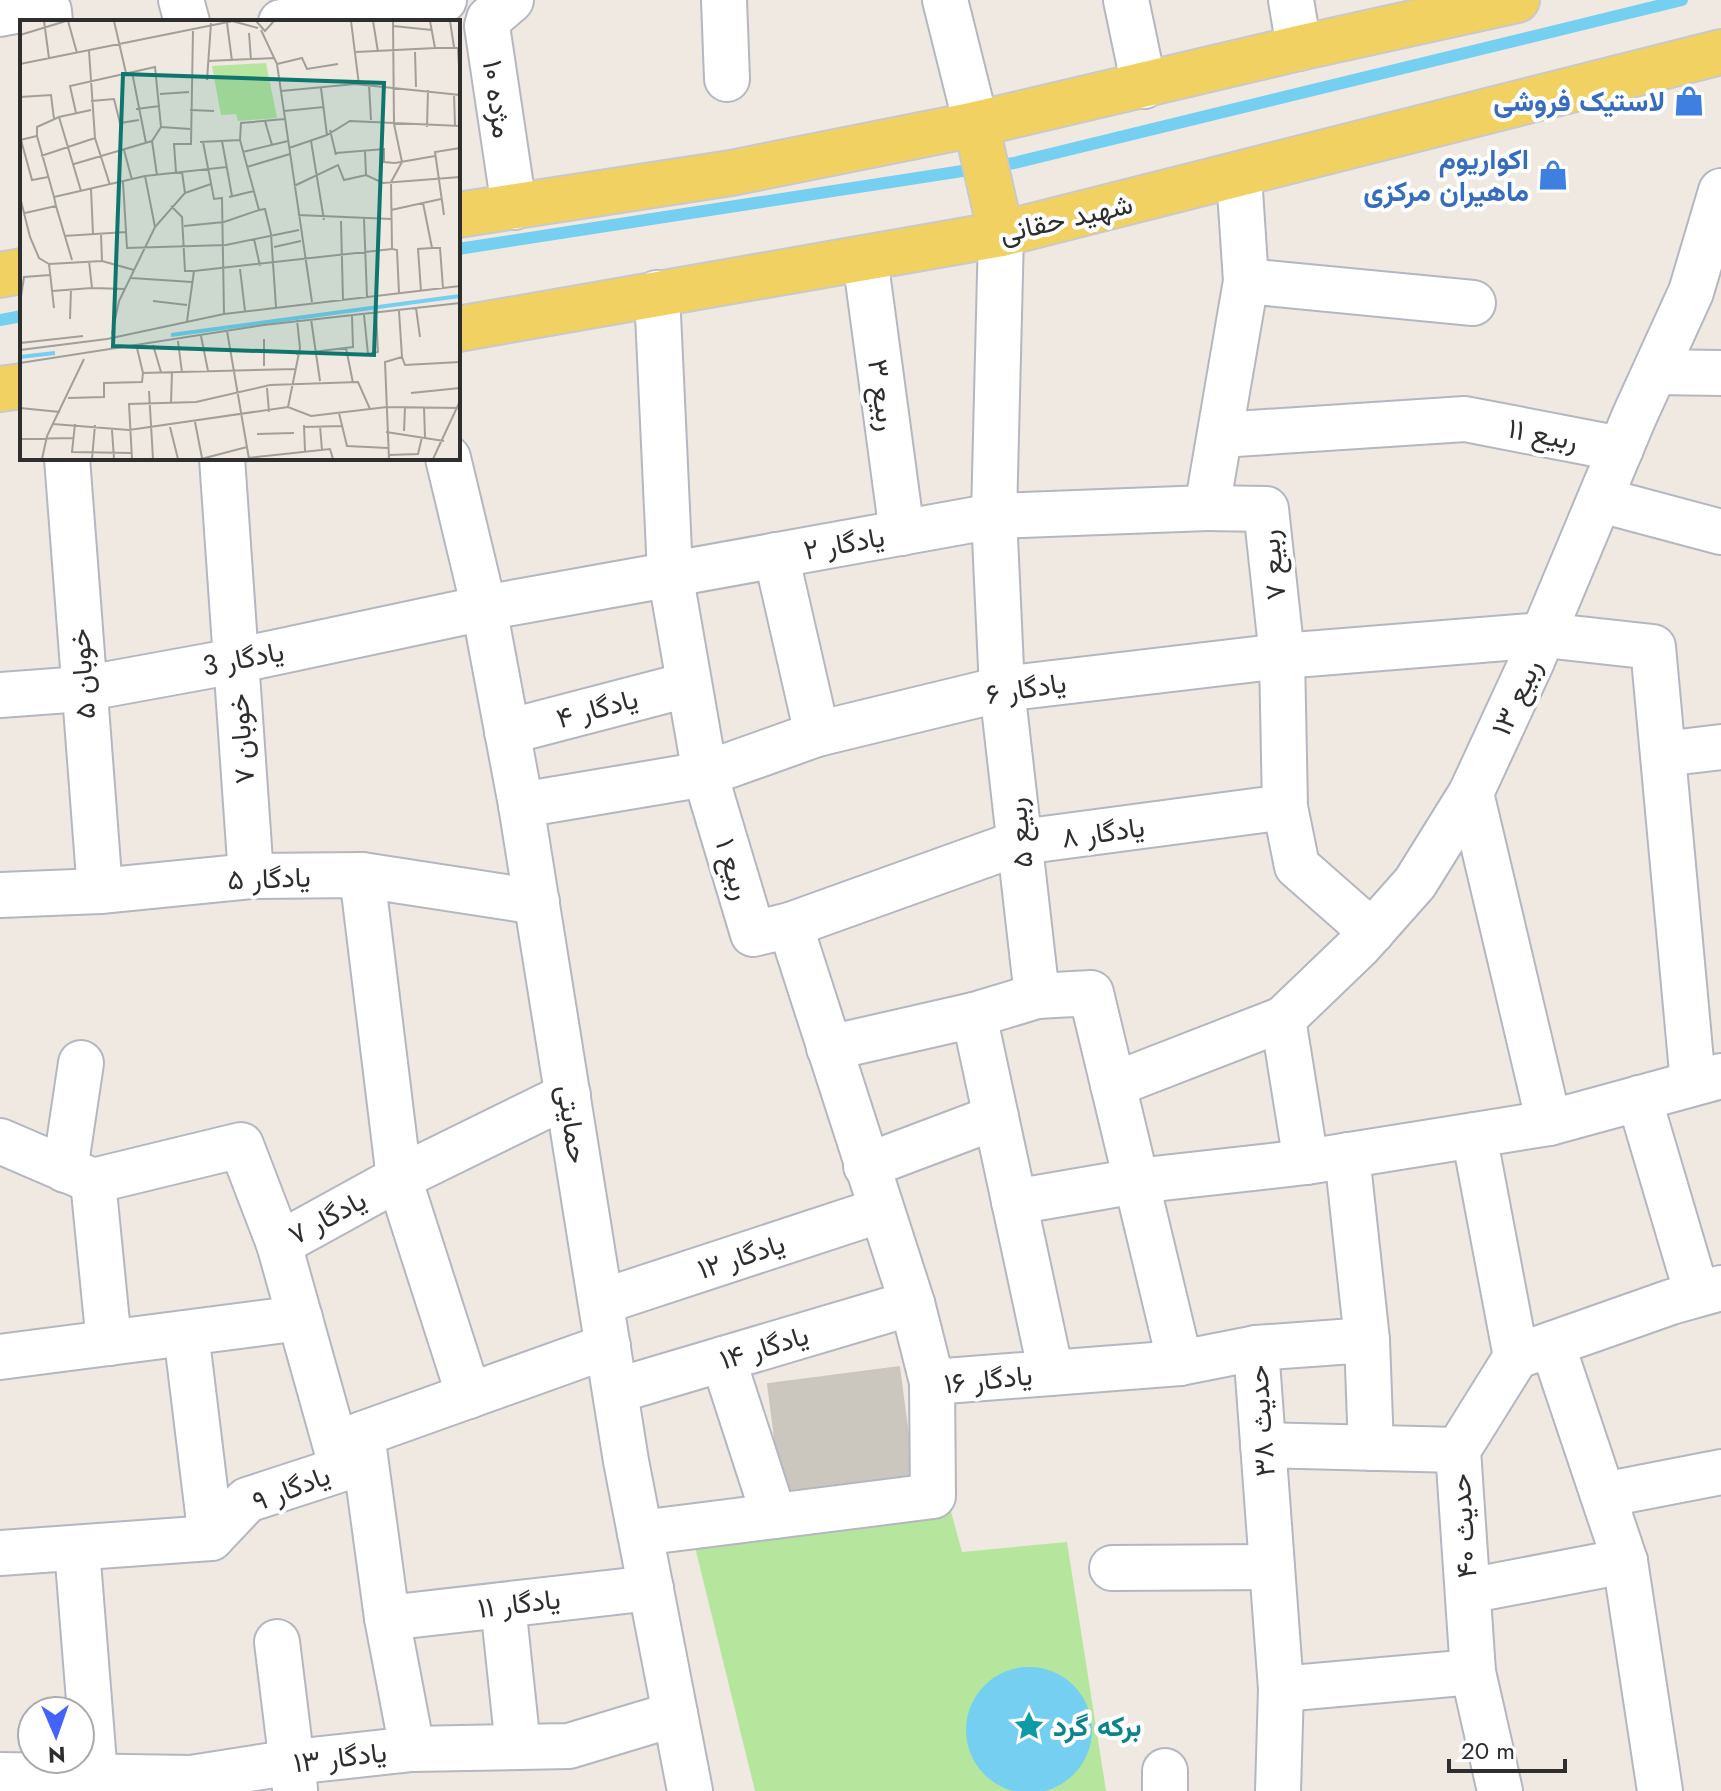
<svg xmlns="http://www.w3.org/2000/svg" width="1721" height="1791" viewBox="0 0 1721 1791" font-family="Jost,Vazirmatn,sans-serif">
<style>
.green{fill:#b6e59e}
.water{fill:#75cff0}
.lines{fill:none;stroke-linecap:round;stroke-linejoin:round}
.stream{stroke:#75cff0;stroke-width:12}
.building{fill:#cbc7bf;stroke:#cbc5ba;stroke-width:2}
.minor-casing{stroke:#b4b7c1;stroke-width:48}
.major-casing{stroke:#c9c9c9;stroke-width:48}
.minor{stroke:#fff;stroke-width:44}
.major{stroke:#f2d163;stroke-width:44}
.labels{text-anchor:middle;stroke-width:8;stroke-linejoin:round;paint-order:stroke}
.street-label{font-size:28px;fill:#2e2e2e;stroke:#fff}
.shop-label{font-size:28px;font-weight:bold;fill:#366cbe;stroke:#fff;text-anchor:end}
.culture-label{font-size:28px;font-weight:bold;fill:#0d838f;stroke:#fff;text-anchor:start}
.inset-river{fill:none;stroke:#75cff0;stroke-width:4}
.inset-road{fill:none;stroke:#a29e99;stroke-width:2}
.view{fill:#0f766e;fill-opacity:0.15;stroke:#0f766e;stroke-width:4}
.inset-edge{fill:none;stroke:#2e2e2e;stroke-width:4}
</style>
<rect width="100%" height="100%" fill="#efe9e1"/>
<polygon class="green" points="950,1508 962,1552 1067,1542 1106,1791 755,1791 693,1539"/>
<circle class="water" cx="1029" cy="1730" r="63"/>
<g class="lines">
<g class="stream">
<polyline points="458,249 1014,163 1682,0"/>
<polyline points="0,320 22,316"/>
</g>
</g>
<polygon class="building" points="899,1367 915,1488 784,1506 768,1384"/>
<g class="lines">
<g class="minor-casing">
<g id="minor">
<polyline points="181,0 187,22"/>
<polyline points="511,0 489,19 487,26 514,207"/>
<polyline points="724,0 727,79"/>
<polyline points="945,0 976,124"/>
<polyline points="1126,0 1144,86"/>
<polyline points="1291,0 1299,48"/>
<polyline points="0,14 41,6 49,11 50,22"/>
<polyline points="281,22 444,0"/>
<polyline points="1239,176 1246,281 1207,508 1266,509 1282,656 1285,807 1297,866 1372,932"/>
<polyline points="1001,234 994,516 1002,689 1037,996 1091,993 1180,1363"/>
<polyline points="865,258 902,533"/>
<polyline points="1246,281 1473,303"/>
<polyline points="657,293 670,573 705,774 753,934 790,925 912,1303 932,1382"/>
<polyline points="1655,372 1721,373"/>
<polyline points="1220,435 1465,419 1621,449"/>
<polyline points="67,458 100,891"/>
<polyline points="222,458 251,876"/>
<polyline points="448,458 484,608 521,805 626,1461 690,1791"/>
<polyline points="1601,500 1721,532"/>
<polyline points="776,555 817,734"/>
<polyline points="0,695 82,689 235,661 484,608 994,516 1207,508"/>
<polyline points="507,732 687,685"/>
<polyline points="1663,754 1721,747"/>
<polyline points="1471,793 1549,1123"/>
<polyline points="521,805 705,774 817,734 1002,689 1282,656 1544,635 1653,647 1693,1083"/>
<polyline points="362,875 399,1178 469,1396"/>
<polyline points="0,895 100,891 251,876 362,875 537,902"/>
<polyline points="790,925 1021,842 1285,807"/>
<polyline points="974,1015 1051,1373"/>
<polyline points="829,1048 974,1015 1037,996"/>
<polyline points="1113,1085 1283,1019"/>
<polyline points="1639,1098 1697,1294"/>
<polyline points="1474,1135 1516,1357 1458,1450 1473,1672 1500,1791"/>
<polyline points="0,1141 93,1181 241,1145 279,1244 399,1178 568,1095"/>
<polyline points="1306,1162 1283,1019 1359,946 1415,883 1471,793 1532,661 1634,417 1691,292 1721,191"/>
<polyline points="866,1166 996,1117"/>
<polyline points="65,1170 81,1063"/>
<polyline points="93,1181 109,1343"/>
<polyline points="1014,1202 1136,1181 1306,1162 1549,1123 1721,1076"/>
<polyline points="279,1244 342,1469"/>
<polyline points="601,1302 881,1210"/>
<polyline points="186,1333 211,1538"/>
<polyline points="1367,1340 1371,1448"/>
<polyline points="1552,1344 1625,1561 1660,1791"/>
<polyline points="1526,1353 1671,1302 1721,1288"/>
<polyline points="0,1357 300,1318"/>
<polyline points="723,1359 774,1516"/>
<polyline points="615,1391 912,1303"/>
<polyline points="362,1434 387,1618 412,1749"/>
<polyline points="1263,1445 1458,1450"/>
<polyline points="1603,1495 1721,1472"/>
<polyline points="640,1533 933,1496 932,1382 1180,1363 1256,1348"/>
<polyline points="77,1549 95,1776"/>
<polyline points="0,1553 211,1538 247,1500 342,1469 362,1434 608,1346"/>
<polyline points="1112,1568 1272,1567"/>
<polyline points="1468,1591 1625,1561"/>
<polyline points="503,1605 518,1747"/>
<polyline points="387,1618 651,1588"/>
<polyline points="277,1642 295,1789"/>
<polyline points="1281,1689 1473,1672"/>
<polyline points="0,1775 191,1778 293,1762 412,1749 569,1746 675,1714"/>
<polyline points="1165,1791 1165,1771"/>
<polyline points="1278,1791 1281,1689 1256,1348 1367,1340 1347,1155"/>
</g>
</g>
<g class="major-casing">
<g id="major">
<polyline points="976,124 1001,234"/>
<polyline points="458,215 731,173 976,124 1299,48 1517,0"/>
<polyline points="0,275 22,271"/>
<polyline points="458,329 1001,234 1721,52"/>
<polyline points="0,389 22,386"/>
</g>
</g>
<use href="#minor" class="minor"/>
<use href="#major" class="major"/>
</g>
<defs>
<g id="shop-bare" transform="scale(2.4)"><path d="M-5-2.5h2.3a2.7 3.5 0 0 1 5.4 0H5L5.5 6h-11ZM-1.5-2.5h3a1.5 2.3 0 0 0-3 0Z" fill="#3f7fe0" stroke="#fff" stroke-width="2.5" paint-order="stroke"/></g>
<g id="sight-bare" transform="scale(2.4)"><path d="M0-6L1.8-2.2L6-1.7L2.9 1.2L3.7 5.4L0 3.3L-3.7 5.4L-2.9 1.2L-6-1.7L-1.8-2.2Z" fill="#0f9aa8" stroke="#fff" stroke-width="2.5" paint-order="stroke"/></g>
</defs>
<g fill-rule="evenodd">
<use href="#shop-bare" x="1689" y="101"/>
<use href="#shop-bare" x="1553" y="175"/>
<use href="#sight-bare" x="1029" y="1726"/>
</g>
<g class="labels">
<g class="street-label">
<text transform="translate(498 99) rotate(82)" y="10">مژده ۱۰</text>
<text transform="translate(1066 218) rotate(-13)" y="10">شهید حقانی</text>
<text transform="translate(883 395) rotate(82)" y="10">ربیع ۳</text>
<text transform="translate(1543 434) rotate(11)" y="10">ربیع ۱۱</text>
<text transform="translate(844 543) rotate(-10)" y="10">یادگار ۲</text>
<text transform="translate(1272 565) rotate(-96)" y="10">ربیع ۷</text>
<text transform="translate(243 658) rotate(-11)" y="10">یادگار 3</text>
<text transform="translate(82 674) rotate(-94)" y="10">خوبان ۵</text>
<text transform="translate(1026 688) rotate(-9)" y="10">یادگار ۶</text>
<text transform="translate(1516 697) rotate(-65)" y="10">ربیع ۱۳</text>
<text transform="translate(597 708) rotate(-15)" y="10">یادگار ۴</text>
<text transform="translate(241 739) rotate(-94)" y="10">خوبان ۷</text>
<text transform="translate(1103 832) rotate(-8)" y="10">یادگار ۸</text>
<text transform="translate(1019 833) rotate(-96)" y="10">ربیع ۵</text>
<text transform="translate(734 869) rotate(73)" y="10">ربیع ۱</text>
<text transform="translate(269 878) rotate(-2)" y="10">یادگار ۵</text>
<text transform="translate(573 1124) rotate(81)" y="10">حمایتی</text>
<text transform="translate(327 1217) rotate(-28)" y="10">یادگار ۷</text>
<text transform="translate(741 1256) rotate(-18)" y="10">یادگار ۱۲</text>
<text transform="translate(764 1347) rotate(-17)" y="10">یادگار ۱۴</text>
<text transform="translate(988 1379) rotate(-6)" y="10">یادگار ۱۶</text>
<text transform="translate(1261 1421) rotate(-94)" y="10">حدیث ۳۸</text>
<text transform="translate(291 1488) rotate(-21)" y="10">یادگار ۹</text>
<text transform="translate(1463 1526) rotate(-94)" y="10">حدیث ۴۰</text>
<text transform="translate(519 1603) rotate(-7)" y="10">یادگار ۱۱</text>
<text transform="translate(340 1757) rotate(-7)" y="10">یادگار ۱۳</text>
</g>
<g class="shop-label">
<text x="1665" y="111">لاستیک فروشی</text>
<text x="1529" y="169">اکواریوم<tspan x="1529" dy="32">ماهیران مرکزی</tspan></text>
</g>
<g class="culture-label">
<text x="1053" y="1736">برکه گرد</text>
</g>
</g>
<g transform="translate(20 20)">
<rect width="440" height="440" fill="#efe9e1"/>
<path d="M246,43L257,98L218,101L216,94L201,95L192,46Z" fill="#b6e59e"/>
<path class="inset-river" d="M151,315L440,276M0,337L35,333"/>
<path class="inset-road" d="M24,1L29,38M48,1L57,33M94,1L106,53M212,1L238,8M236,1L245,11L254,1M331,1L339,65M353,1L358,32M373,1L374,104L382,142L371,162L372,229L377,230L379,273M430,1L434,27M207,3L212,41M373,6L412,10M241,10L257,44L292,282M229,13L231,40M0,15L46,1M415,28H438L440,65M69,31L75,118L90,165M336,32L415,28L410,1M395,32L396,67M188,41L255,38M0,44L213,1M257,44L282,38L287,49L318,44M112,52L126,123M187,60L191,3M349,65L351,100M301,68L307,115M261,71L335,64L440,75M140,74L169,72M434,74L435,106M0,77L31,75L34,99M71,81L94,79L100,103L119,100M116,89L140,86M170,90L194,91M264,91L304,87M56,93L50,66L135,47L141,107L132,121L137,155M39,97L61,171M245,101L252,125M141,107L170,109M407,107L408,70M310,110L316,135M17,116L34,177M0,120L17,116V107L39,97L71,90M1,120L12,160L28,157M220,120L239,190L245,189L251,214L256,287M202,121L212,176M291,121L304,200M180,122L220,120L221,103L265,99M183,122L194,179L202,178L204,294M269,128L307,115L330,101L440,106M104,130L112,160M345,131L346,155M223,132L268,121M316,133L364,129V142L375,143L415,136M21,136L75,118M54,144L132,121M227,147L270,134M156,152L154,124H171L173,11M125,156L135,207M103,162L107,228L206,225L279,210M274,166L318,145L324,160L346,155L363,163L440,157M71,169L73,214M165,173L191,164M0,177L10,217L19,238L29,244L34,288M209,177L234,171M403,183L412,228H420L423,268M36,186L52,240M151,186L162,197L165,251H174L167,301M371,190L421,179M5,193L36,186L34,177L125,156L207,147M278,195L371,199M424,195L415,132L440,128M344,199L347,277M321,201L323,280M164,206L204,202L239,190M81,214L82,241M44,216L106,212M234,219L240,246M254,227L281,221M69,241L72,268L105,269M29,244L82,241L114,250M220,249L225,291M174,251L372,229M111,258L172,262M32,271L72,268M401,271L398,229L412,228M133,281L167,285M0,283L4,257L30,255M396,288L400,317M344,295L348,334L358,332L356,293M50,299L51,269M291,299L300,361M207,311L229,439M92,314L99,281L135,207L165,173L162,152M181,316L188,351M244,319V346M158,321L162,353M0,323L63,316M133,325L141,352M117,328L123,353M326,328L333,363M0,330L87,319L204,294L440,266M276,334L333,327L332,296M382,337L385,345L440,342M0,343L244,305L440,283M247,368L249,392M129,371L133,439M391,373L440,368M48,378L84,377V363L122,362L123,353L276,349M151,384L152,352M268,387L280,328L277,300M404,387L405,417M0,388L40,392M319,393L327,426L368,428M175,402L182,438M33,404L109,410L268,387L291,396L367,387L440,388M55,404L52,432L112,433M284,405L285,431M300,406L302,430M150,407L158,439M284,407L322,406M92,410L94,439M384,411L385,387M366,412L424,421M237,414L274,413M0,419L54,418M368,435L398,434L402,417M228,438L310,429L313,439M22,439L27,416L64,339M72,439L75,405M112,439L109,384L176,382L250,365L338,362L350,389M181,439L227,427M369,439L365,342L382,337L379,291M413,439L440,381"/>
<path class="view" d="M103,54L364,63L354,335L93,326Z"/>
<rect width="440" height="440" class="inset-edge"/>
</g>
<g transform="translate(56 1735) rotate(178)"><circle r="38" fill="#ffffff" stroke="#ababab" stroke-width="2"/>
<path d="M0-6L14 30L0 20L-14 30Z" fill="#4264fb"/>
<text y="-12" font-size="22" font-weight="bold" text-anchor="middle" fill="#2e2e2e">N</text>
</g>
<path d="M1449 1759v12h116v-12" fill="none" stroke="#2e2e2e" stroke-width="4"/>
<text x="1461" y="1759" font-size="24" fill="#2e2e2e" stroke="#ffffff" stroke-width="6" paint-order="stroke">20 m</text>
</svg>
